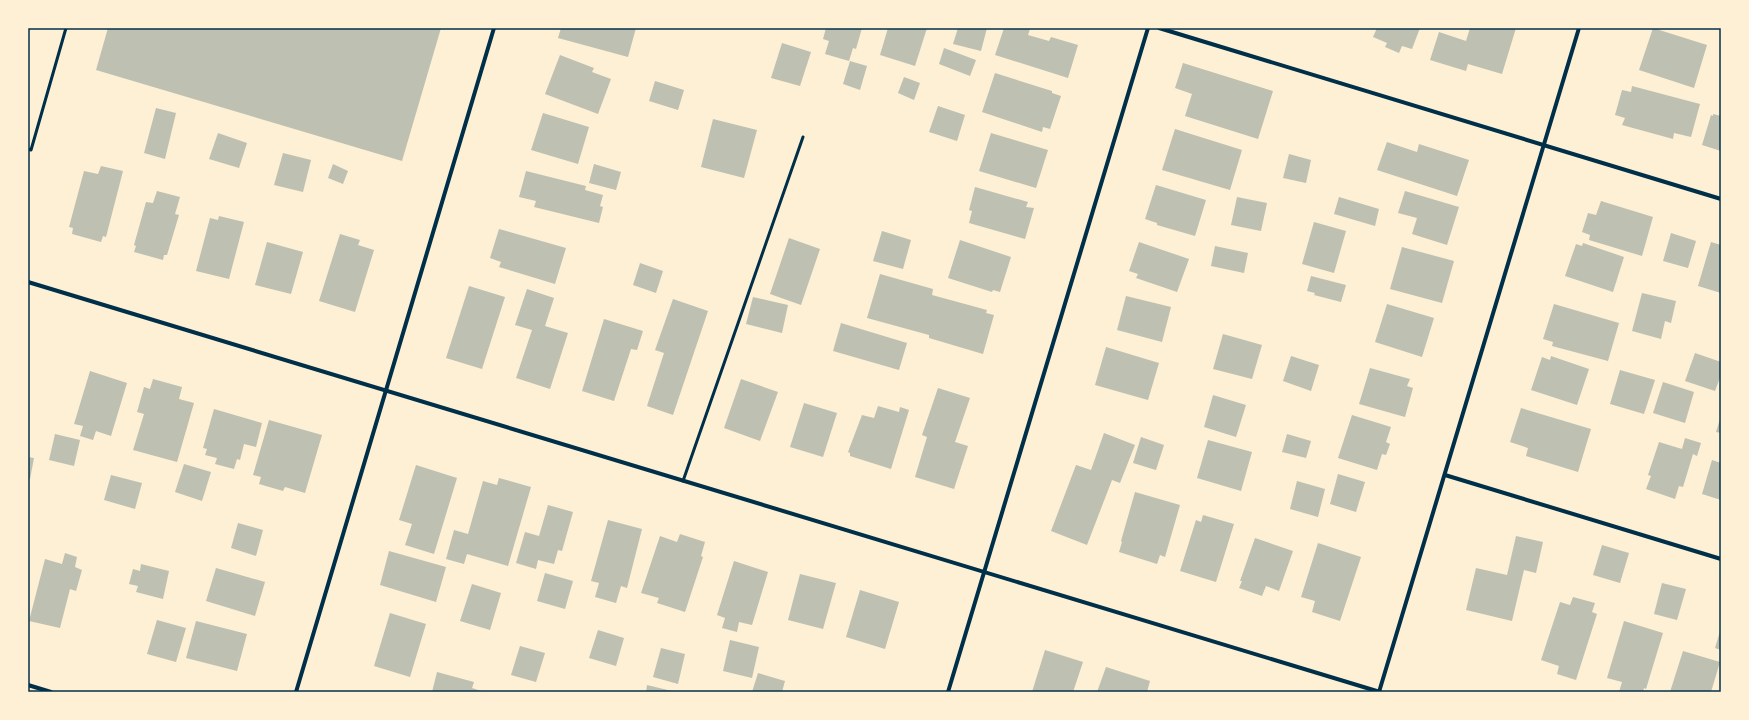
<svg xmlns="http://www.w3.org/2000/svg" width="1749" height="720" viewBox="0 0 1749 720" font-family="Spectral,serif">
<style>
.building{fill:#bec0b2}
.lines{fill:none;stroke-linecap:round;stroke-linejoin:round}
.service{stroke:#003049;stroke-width:3}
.minor{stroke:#003049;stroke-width:4}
.neatline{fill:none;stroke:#003049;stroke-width:1.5}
</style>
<rect width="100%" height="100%" fill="#fdf0d5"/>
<g class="building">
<polygon points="108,28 441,28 402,161 96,70"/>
<polygon points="561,28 636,28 628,57 558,38"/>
<polygon points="826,28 862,28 856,49 853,48 849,61 825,54 829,41 823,39"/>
<polygon points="888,28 927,28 915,66 880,55"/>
<polygon points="958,28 987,28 981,51 953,44"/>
<polygon points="1004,28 1026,28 1030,29 1028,35 1049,41 1051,37 1078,45 1068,78 995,55"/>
<polygon points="1377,28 1420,28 1412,49 1402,46 1399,53 1385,47 1387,43 1373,37"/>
<polygon points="1470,28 1516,28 1502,74 1468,64 1466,71 1430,60 1439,32 1466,41"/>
<polygon points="1653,28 1707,45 1694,88 1639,70"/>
<polygon points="782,43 811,52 800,86 771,78"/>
<polygon points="944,48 976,60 970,76 939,64"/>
<polygon points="560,55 594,68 592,72 611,79 598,114 545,94"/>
<polygon points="850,61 867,66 860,90 843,84"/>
<polygon points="1183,63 1273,91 1258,139 1185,116 1192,94 1175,88"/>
<polygon points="995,73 1052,91 1052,93 1061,96 1050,129 1043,127 1042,132 982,112"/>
<polygon points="904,77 920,83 914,100 898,93"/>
<polygon points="655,81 684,90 678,110 649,101"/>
<polygon points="1632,86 1700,104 1691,137 1674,133 1673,139 1622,125 1625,118 1615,115 1622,90 1631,92"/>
<polygon points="938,106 965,115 957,141 929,132"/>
<polygon points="156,108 176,113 165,159 144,153"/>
<polygon points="543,113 589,127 578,164 531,150"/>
<polygon points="1713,114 1721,116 1721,151 1702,145 1711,115 1713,116"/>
<polygon points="713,119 757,130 744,178 701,167"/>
<polygon points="1175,129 1242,150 1230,190 1162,170"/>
<polygon points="218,133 247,143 239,168 209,159"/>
<polygon points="991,133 1048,150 1036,188 979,171"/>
<polygon points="1387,142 1417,152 1419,144 1469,160 1457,196 1377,170"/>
<polygon points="283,153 311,160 303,192 274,185"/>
<polygon points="1289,154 1311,160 1306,183 1283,178"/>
<polygon points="333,164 348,171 343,184 328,178"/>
<polygon points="594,164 621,172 616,190 589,183"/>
<polygon points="101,166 123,171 106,237 103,236 101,242 72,234 73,228 69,227 84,171 98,174"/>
<polygon points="526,171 586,186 585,190 603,195 600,206 603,207 599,223 534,207 536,201 519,197"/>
<polygon points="1156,185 1206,200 1195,236 1157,225 1157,223 1145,219"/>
<polygon points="975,187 1028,202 1026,207 1034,208 1025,239 969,223 972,211 969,210"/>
<polygon points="157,191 180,197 175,214 179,215 167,255 164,255 163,260 134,252 136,246 134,245 146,202 153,203"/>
<polygon points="1405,191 1459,207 1447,245 1412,234 1417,218 1398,213"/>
<polygon points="1237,197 1267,203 1261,231 1231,225"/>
<polygon points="1339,197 1379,209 1375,226 1334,214"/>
<polygon points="1601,201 1653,217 1642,256 1589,240 1590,235 1582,232 1588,213 1596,215"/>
<polygon points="219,216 244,222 229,279 196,271 210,218 218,220"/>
<polygon points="1314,222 1346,231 1334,273 1302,264"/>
<polygon points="499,229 566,248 555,284 499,267 501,262 490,258"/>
<polygon points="882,231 911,240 903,269 873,261"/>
<polygon points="1671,233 1696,241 1688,268 1663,261"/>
<polygon points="340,234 360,240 358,245 374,250 355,312 319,301"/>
<polygon points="789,238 820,249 801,305 770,294"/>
<polygon points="960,240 1011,257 1000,292 993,290 992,292 948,278"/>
<polygon points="267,242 303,252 291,294 255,285"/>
<polygon points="1139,242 1189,259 1177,292 1136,278 1138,274 1129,271"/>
<polygon points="1711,242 1721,245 1721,293 1698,286"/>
<polygon points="1583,243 1624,257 1613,292 1565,276 1576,244 1582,246"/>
<polygon points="1215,246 1248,253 1244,273 1211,266"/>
<polygon points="1402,247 1454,261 1442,303 1390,289"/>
<polygon points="640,263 663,271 656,293 633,285"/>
<polygon points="880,274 933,289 932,295 987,310 986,313 994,315 983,354 929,338 929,335 867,318"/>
<polygon points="1311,276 1346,285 1341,302 1314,295 1315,293 1307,291"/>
<polygon points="469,286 505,297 482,369 446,358"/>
<polygon points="527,289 554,298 545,326 568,333 550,389 516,378 532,330 515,325"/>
<polygon points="1642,293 1676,301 1671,323 1665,321 1661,339 1632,331"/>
<polygon points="1126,296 1171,307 1162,342 1117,330"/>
<polygon points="753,297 788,305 782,333 746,324"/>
<polygon points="673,299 708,311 673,415 647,406 664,353 655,350"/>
<polygon points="1387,304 1434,318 1422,357 1375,342"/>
<polygon points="1554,304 1619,323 1608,361 1552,346 1553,342 1543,339"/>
<polygon points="604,319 643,331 637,350 631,349 614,401 582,391"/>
<polygon points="841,323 907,343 899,370 833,351"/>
<polygon points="1223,334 1262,345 1252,379 1213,369"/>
<polygon points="1106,347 1159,363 1148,400 1095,385"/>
<polygon points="1695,353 1721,362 1721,375 1715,391 1685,381"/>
<polygon points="1291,356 1319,365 1311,391 1283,381"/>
<polygon points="1551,356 1589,369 1577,405 1531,390 1542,357 1550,360"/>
<polygon points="1370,368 1410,379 1407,386 1413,388 1405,417 1359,404"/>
<polygon points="1620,370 1655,380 1644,414 1610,404"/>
<polygon points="90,371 127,383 111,436 96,431 93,440 80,436 83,426 74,424"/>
<polygon points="153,379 182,387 179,399 194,403 177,462 133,450 144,414 137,412 144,387 150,389"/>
<polygon points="741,379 778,392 760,441 724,428"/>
<polygon points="1663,382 1694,392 1685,423 1653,413"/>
<polygon points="938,388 970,398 955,442 968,446 954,489 915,477 927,437 922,435"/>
<polygon points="1213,395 1246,405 1236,437 1204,427"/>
<polygon points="804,403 837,413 823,457 790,447"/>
<polygon points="878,406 899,412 900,407 909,410 891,469 850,456 850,453 848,452 862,415 874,418"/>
<polygon points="1521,408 1591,429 1578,472 1526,456 1528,448 1510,442"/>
<polygon points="214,409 262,423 256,447 244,444 240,460 237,459 234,469 215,464 217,458 205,455 207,449 203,448"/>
<polygon points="1352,415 1391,427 1386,442 1390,444 1386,455 1382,454 1377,470 1338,458"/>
<polygon points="1721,416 1721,433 1716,432"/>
<polygon points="269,420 322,435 305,493 285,487 283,491 259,484 261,477 253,475"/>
<polygon points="1104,433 1135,445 1120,483 1112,480 1087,545 1051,531 1076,465 1091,470"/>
<polygon points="55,434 80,440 74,466 49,460"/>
<polygon points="1287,434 1311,441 1306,458 1282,452"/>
<polygon points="1141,437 1164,445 1156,470 1133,463"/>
<polygon points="1685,438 1701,443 1697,456 1693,454 1683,487 1679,486 1675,499 1646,489 1651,476 1648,475 1659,442 1682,449"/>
<polygon points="1208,440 1252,452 1241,491 1197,478"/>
<polygon points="28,457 34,458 30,479 28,479"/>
<polygon points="1712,460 1721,463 1721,500 1702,494"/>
<polygon points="184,464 211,472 202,501 175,492"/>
<polygon points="416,465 457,478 434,554 405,545 412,524 399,520"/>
<polygon points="1338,474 1365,482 1356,512 1330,504"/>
<polygon points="111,475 142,483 135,509 104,500"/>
<polygon points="499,478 531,487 508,566 467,554 464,564 446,559 454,530 468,534 483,481 497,485"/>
<polygon points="1297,481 1325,489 1318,517 1290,509"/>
<polygon points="1135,492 1180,505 1165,557 1160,555 1157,564 1119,552 1122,542 1121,541"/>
<polygon points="548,505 573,512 562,551 558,550 554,564 538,560 536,569 516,563 525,532 539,536"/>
<polygon points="1203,515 1234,524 1216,582 1180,571 1196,520 1201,522"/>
<polygon points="608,520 642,529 627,588 621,586 616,603 595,597 599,583 591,581"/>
<polygon points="238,523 263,530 256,556 231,548"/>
<polygon points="680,534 705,542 701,556 703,557 685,612 657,603 659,598 641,593 660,536 677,542"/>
<polygon points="1516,536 1543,542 1536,573 1524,570 1512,621 1466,610 1476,568 1507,575"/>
<polygon points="1255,538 1293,551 1279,591 1266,586 1262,596 1239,588 1242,581 1240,581"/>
<polygon points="1318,543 1361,557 1340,621 1312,612 1315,601 1301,597"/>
<polygon points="1602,545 1629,553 1620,583 1593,575"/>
<polygon points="389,551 446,567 436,602 380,585"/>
<polygon points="65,553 77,557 75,567 82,570 76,591 70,589 60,628 29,621 45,559 62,564"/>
<polygon points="734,561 768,572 752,625 739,622 737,632 722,628 725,618 717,615"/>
<polygon points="141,564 169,571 163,599 136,592 138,586 129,584 133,569 140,571"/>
<polygon points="216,568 265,582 255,616 206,601"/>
<polygon points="545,573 573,581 565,609 537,601"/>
<polygon points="800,574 836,583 823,629 788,620"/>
<polygon points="1662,583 1686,589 1677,620 1654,614"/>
<polygon points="472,584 501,593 490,630 460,621"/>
<polygon points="860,590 899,602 885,649 846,637"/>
<polygon points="1573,597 1595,603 1592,612 1597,614 1576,680 1557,674 1559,666 1541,660 1560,602 1570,605"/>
<polygon points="390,613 426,624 410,677 374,666"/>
<polygon points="157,620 186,628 176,662 147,654"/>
<polygon points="196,621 247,634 237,671 186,658"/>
<polygon points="1624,621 1663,633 1646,689 1644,688 1643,692 1619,692 1622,682 1607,678"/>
<polygon points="1721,628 1721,650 1715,648"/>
<polygon points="598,630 624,638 616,666 589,658"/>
<polygon points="730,640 759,647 752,678 723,671"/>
<polygon points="520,646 545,653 536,682 511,675"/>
<polygon points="661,648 685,654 678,684 653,677"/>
<polygon points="1045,650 1083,662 1073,692 1032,692"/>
<polygon points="1683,651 1720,662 1711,692 1670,692"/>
<polygon points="1106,667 1150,681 1147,692 1097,692"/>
<polygon points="437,672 474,682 472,688 484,692 432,692"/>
<polygon points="758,673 785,681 782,692 752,692"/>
<polygon points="647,685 672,691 672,692 646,692"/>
</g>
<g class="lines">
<g class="service">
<polyline points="28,149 31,150 66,28"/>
<polyline points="683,481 803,137"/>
</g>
<g class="minor">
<polyline points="1159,28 1721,199"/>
<polyline points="28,282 1380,692"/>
<polyline points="1445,475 1721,559"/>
<polyline points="28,685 51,692"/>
<polyline points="296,692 494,28"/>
<polyline points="948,692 1148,28"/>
<polyline points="1379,692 1579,28"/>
</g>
</g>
<rect width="1749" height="720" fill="none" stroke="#fdf0d5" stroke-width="58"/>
<rect x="29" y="29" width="1691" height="662" class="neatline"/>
</svg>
